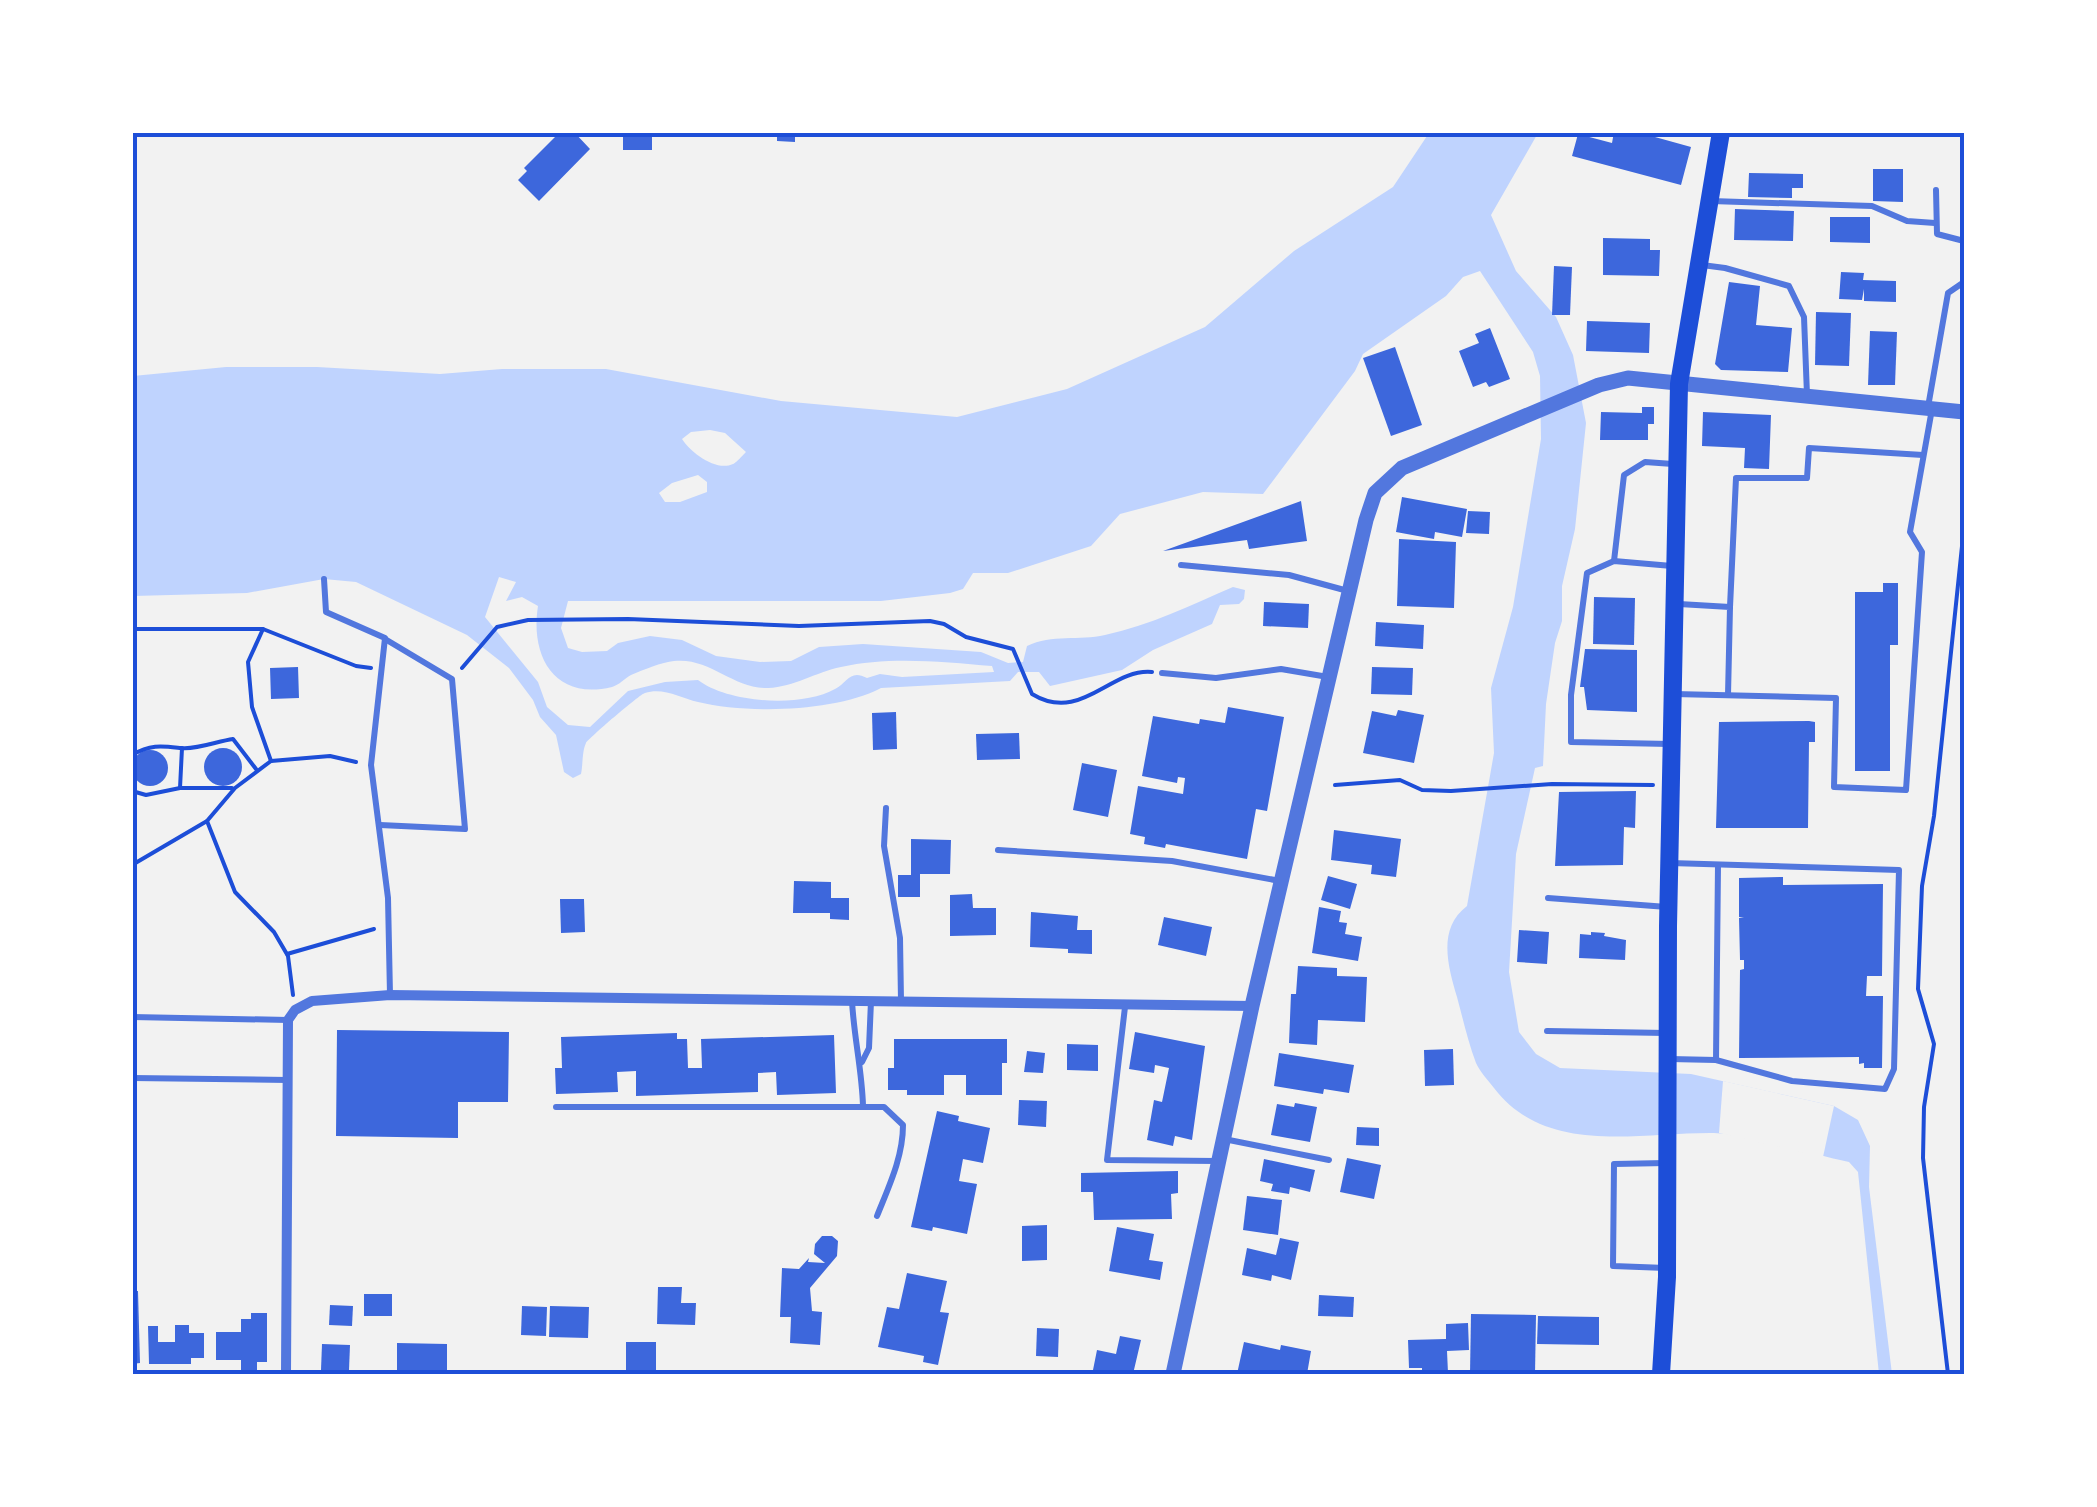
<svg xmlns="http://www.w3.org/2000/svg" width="2097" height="1507" viewBox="0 0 2097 1507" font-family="Mulish,sans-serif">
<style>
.water{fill:#bfd3fe;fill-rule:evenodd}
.pier{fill:#f2f2f2}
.building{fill:#3d67dc}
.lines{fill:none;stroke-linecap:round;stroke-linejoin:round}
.path{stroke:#1d4ed8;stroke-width:4}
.service{stroke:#5277de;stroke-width:6}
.minor{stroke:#5277de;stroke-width:10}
.tertiary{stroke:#5277de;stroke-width:15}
.secondary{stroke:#1d4ed8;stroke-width:18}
.neatline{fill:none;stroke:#1d4ed8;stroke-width:4}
</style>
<rect width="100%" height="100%" fill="#f2f2f2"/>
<path class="water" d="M1429,133H1538L1491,215L1516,271L1556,317L1573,355L1586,423L1575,529L1562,586V621L1555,643L1546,704L1543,766L1535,768L1516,854L1509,972L1519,1032L1536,1054L1560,1068L1691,1074L1834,1106L1858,1120L1870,1146L1869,1187L1892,1374H1879L1858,1172L1849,1162C1811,1154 1750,1134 1714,1133C1638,1132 1547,1157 1494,1088C1488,1080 1480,1072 1476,1063C1468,1042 1463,1019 1457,997C1448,966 1437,929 1467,906L1494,753L1491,688L1513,607L1541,439L1540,376L1533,352L1480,271L1463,277L1446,296L1363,354L1355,371L1263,494L1203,492L1120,514L1091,546L1008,573H973L963,589L950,593L881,601H568L561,628L568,648L582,652L607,651L618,643L650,636L682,640L716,656L760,662L791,661L819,647L863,644L981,652L1008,663L1023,662L1027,646C1052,634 1079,641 1105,635C1151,625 1191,605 1233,587L1245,590L1244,599L1239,604L1220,605L1212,624L1153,650L1122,670L1050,686L1039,672H1018L1010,681L881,688C835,712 748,714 698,702C681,698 663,687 645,693C640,694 588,739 586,743C582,751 583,765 581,774L573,778L564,772L556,735L540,717L533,700L509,668L467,635L356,582L324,579L247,593L133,596V376L226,367H317L440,374L502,369H606L781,401L957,417L1067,389L1205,327L1294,251L1393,187ZM710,430L725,433L746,452C745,453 735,464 733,464C716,472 690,452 682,439L691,432ZM698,475L707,482V492L680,502H665L659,493L672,483ZM499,577L516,582L506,601L522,597L538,606C530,656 554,701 612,687C619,685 624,679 631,675C643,670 662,662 674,661C710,657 733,689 768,688C794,687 816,672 841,667C889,656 944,662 992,666L994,672L902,677L880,674L867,678C850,669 848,682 835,689C801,708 728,703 698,680L665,682L628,691L590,727L568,725L547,707L538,682L485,617Z"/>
<polygon class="pier" points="1723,1081 1834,1106 1823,1157 1719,1133"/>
<g class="building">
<polygon points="560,132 574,132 590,149 539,201 518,180 527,171 524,168"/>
<rect x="623" y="132" width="29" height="18"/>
<polygon points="777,132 795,132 795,142 777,141"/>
<polygon points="1614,132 1637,132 1691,147 1681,185 1572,156 1578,134 1612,143"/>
<polygon points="1873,169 1903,169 1903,202 1873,201"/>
<polygon points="1749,173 1803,174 1803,188 1792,188 1792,198 1748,197"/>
<polygon points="1735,209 1794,211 1793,241 1734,240"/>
<polygon points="1830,217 1870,217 1870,243 1830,242"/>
<polygon points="1603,238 1650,239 1650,250 1660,250 1659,276 1603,275"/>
<polygon points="1554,266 1572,267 1570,315 1552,315"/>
<polygon points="1841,272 1864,273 1863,280 1896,281 1896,302 1864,301 1864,289 1862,300 1839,299"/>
<polygon points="1729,282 1760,286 1756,325 1792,328 1788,372 1721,370 1715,364"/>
<polygon points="1816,312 1851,313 1849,366 1815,365"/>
<polygon points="1587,321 1650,323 1649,353 1586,351"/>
<polygon points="1490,328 1510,379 1489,387 1486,382 1473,387 1459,351 1479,343 1475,334"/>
<polygon points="1870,331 1897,332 1895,385 1868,385"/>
<polygon points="1395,347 1422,425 1391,436 1363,358"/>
<polygon points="1642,407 1654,407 1654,424 1648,424 1648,440 1600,440 1601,412 1642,413"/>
<polygon points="1703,412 1771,415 1769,469 1744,468 1745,448 1702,446"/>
<polygon points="1402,497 1467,509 1462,537 1435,532 1434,539 1396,532"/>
<polygon points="1301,501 1307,541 1249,549 1247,540 1163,551"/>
<polygon points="1468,511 1490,512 1489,534 1466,533"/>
<polygon points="1399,539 1456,542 1454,608 1397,606"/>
<polygon points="1883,583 1898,583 1898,645 1890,645 1890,771 1855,771 1855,592 1883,592"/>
<polygon points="1594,597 1635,598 1634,645 1593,644"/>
<polygon points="1264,602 1309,604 1308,628 1263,626"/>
<polygon points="1376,622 1424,625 1423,649 1375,646"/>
<polygon points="1585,649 1637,650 1637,712 1587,710 1584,687 1580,687"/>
<polygon points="298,667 299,698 271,699 270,668"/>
<polygon points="1372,667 1413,668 1412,695 1371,694"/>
<polygon points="1228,707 1284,717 1267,811 1256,809 1247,859 1166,844 1165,848 1144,844 1145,837 1130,834 1138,786 1183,794 1185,778 1178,777 1177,783 1142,776 1153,716 1199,724 1200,719 1225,723"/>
<polygon points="1398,710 1424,715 1414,763 1363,753 1372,711 1396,716"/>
<polygon points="896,712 897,749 873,750 872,713"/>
<polygon points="1809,721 1815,722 1815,742 1809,742 1808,828 1716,828 1719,722"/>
<polygon points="1019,733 1020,759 977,760 976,734"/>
<circle cx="223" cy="767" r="19"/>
<circle cx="150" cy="768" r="18"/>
<polygon points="1082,763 1117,770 1108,817 1073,810"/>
<polygon points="1636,791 1635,828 1624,827 1623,865 1555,866 1559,792"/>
<polygon points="1334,830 1401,839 1396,877 1371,874 1372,865 1331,860"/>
<polygon points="911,839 951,840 950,874 920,874 920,897 898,897 898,875 911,875"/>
<polygon points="1328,876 1357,884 1350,909 1321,900"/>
<polygon points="1783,877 1783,885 1883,884 1882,976 1867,976 1866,996 1883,996 1882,1068 1864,1068 1864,1063 1859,1064 1859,1057 1739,1058 1740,970 1744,969 1744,960 1740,960 1739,918 1744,917 1739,917 1739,878"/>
<polygon points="794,881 831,882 831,898 849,898 849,920 830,919 830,913 793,913"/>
<polygon points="972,894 973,908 996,908 996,935 950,936 950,895"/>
<polygon points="560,899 584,899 585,932 561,933"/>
<polygon points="1319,907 1341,911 1339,922 1347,923 1345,934 1362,937 1358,961 1312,953"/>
<polygon points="1031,912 1078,916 1077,930 1092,930 1092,954 1068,953 1068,949 1030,947"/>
<polygon points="1164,917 1212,927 1206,956 1158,945"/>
<polygon points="1519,930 1549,932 1547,964 1517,962"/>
<polygon points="1591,932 1605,933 1604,936 1626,940 1625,960 1579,958 1580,934 1591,935"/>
<polygon points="1298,966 1337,968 1337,976 1367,977 1365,1022 1318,1020 1317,1045 1289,1043 1291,994 1296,994"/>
<polygon points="337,1030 509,1032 508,1102 458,1102 458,1138 336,1136"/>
<polygon points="1135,1032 1205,1046 1192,1140 1175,1136 1173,1146 1147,1140 1154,1100 1162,1102 1169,1068 1155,1065 1154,1073 1129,1069"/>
<polygon points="677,1033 677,1039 687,1039 688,1068 702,1068 701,1039 834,1035 836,1093 777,1095 776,1072 758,1073 758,1092 636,1096 636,1071 617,1072 618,1092 556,1094 555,1068 562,1068 561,1037"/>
<polygon points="894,1039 1007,1039 1007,1063 1002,1063 1002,1095 966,1095 966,1075 944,1075 944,1095 907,1095 907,1090 888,1090 888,1068 894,1068"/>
<polygon points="1067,1044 1098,1045 1098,1071 1067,1070"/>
<polygon points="1453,1049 1454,1085 1425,1086 1424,1050"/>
<polygon points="1027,1051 1045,1053 1043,1073 1024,1072"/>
<polygon points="1279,1053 1354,1065 1349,1093 1324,1089 1323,1094 1274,1086"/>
<polygon points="1019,1100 1047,1101 1046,1127 1018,1125"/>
<polygon points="1295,1103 1317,1107 1310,1142 1271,1135 1277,1104 1294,1107"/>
<polygon points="937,1111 959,1116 958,1121 990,1128 983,1163 963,1159 959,1181 977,1184 967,1234 933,1227 932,1231 911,1227"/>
<polygon points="1357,1127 1379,1128 1379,1146 1356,1145"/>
<polygon points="1347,1158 1381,1165 1374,1199 1340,1192"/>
<polygon points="1264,1159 1315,1170 1310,1192 1290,1187 1289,1194 1271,1191 1273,1184 1260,1181"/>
<polygon points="1178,1171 1178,1193 1171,1194 1172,1219 1094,1220 1093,1192 1081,1192 1081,1173"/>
<polygon points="1247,1196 1282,1200 1278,1235 1243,1230"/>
<polygon points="1047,1225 1047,1260 1022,1261 1022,1226"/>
<polygon points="1117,1227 1154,1234 1149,1260 1163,1262 1160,1280 1109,1271"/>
<polygon points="822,1236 832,1236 838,1241 837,1256 810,1288 812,1311 822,1312 820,1345 790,1343 791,1317 780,1317 782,1268 799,1269 809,1258 808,1262 825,1263 814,1254 815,1244"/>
<polygon points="1280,1238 1299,1242 1291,1280 1272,1275 1271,1281 1242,1275 1247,1248 1276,1255"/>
<polygon points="907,1273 947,1281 940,1312 949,1313 938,1365 923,1362 924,1356 878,1347 887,1307 899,1309"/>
<polygon points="658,1287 682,1287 681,1303 696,1303 695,1325 657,1324"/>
<polygon points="132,1291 138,1291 140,1363 132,1364"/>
<rect x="364" y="1294" width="28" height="22"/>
<polygon points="1319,1295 1354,1297 1353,1317 1318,1316"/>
<polygon points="330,1305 353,1306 352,1326 329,1325"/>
<polygon points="522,1306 547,1307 546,1336 521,1335"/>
<polygon points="550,1306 589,1307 588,1338 549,1337"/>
<polygon points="251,1313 267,1313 267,1362 257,1362 257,1370 241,1370 241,1360 216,1360 216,1332 241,1332 241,1319 251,1319"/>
<polygon points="1471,1314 1536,1315 1535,1374 1470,1374"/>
<polygon points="1538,1316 1599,1317 1599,1345 1537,1344"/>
<polygon points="1468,1323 1469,1350 1447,1351 1448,1373 1422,1373 1422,1368 1409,1368 1408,1340 1446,1339 1446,1324"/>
<polygon points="175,1325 189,1325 189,1333 204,1333 204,1358 191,1358 191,1364 149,1364 148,1326 158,1326 158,1342 175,1342"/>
<polygon points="1037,1328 1059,1329 1058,1357 1036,1356"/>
<polygon points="1120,1336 1141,1340 1133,1374 1093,1370 1097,1350 1116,1354"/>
<rect x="626" y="1342" width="30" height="32"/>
<polygon points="1244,1342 1280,1350 1281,1345 1311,1351 1307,1374 1237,1374"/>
<polygon points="397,1343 447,1344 447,1374 397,1374"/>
<polygon points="322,1344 350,1345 349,1370 321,1370"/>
</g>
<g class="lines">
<g class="path">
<polyline points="132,629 263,629 356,666 371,668"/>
<polyline points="263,629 248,662 252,707 271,761"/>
<path d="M462,668L497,627L528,620L628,619L799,626L930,621L944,624L966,637L1013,649L1032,694C1081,724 1110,668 1152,672"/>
<path d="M132,755C151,744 162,746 181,748C196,750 218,741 233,739L256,769"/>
<polyline points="1335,785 1400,780 1422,790 1451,791 1552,784 1653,785"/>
<polyline points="180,788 182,748"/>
<polyline points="132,791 146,795 180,788 232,788"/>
<polyline points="207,821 235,892 274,932 288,956 293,995"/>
<polyline points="132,865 207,821 235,788 271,761 330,756 356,762"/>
<polyline points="287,954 374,929"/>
<polyline points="1948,1374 1923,1158 1924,1107 1934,1044 1918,989 1922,886 1934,816 1964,527"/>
</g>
<g class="service">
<polyline points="1936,190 1937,234 1964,241"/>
<polyline points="1711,201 1872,206 1907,221 1935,223"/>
<polyline points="1702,265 1725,268 1789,286 1804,317 1807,395"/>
<polyline points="1928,407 1948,293 1964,282"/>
<polyline points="1614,561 1624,475 1645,462 1673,464"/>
<polyline points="1181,565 1289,575 1348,591"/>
<polyline points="324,579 326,612 385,638 371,765 388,898 390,995"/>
<polyline points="1679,604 1730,607 1728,695"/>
<polyline points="1730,607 1736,478 1807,478 1809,448 1923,455"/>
<polyline points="1162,673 1216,678 1281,669 1328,677"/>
<polyline points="1674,694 1836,698 1834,787 1906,790 1922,552 1910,532 1932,409"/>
<polyline points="1670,744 1571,742 1571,695 1587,573 1614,561 1672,566"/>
<polyline points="886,808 884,846 900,938 901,1001"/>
<polyline points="380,825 465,829 452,679 385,639"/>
<polyline points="998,850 1172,861 1280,881"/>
<polyline points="1670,863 1899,870 1894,1069 1885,1089 1792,1081 1716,1060 1670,1059"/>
<polyline points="1548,898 1667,907"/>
<path d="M852,1001C854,1038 862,1070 863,1106"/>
<polyline points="1125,1007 1107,1160 1217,1161"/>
<polyline points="132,1017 288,1020"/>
<polyline points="1547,1031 1666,1033"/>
<polyline points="1716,1060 1718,865"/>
<polyline points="862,1062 869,1048 871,1001"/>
<polyline points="132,1078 288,1080"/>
<path d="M556,1107H884L903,1125C903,1157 889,1186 877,1216"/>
<polyline points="1224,1139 1329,1160"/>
<polyline points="1666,1268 1613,1266 1614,1164 1666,1163"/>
</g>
<polyline class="minor" points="286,1374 288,1020 295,1010 312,1001 390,995 1252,1006"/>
<polyline class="tertiary" points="1173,1374 1252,1006 1366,520 1375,493 1402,468 1599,385 1628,378 1964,412"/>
<polyline class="secondary" points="1661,1374 1667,1277 1668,926 1679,384 1721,132"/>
</g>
<rect width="2097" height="1507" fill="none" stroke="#ffffff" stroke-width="270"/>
<rect x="135" y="135" width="1827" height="1237" class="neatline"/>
</svg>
